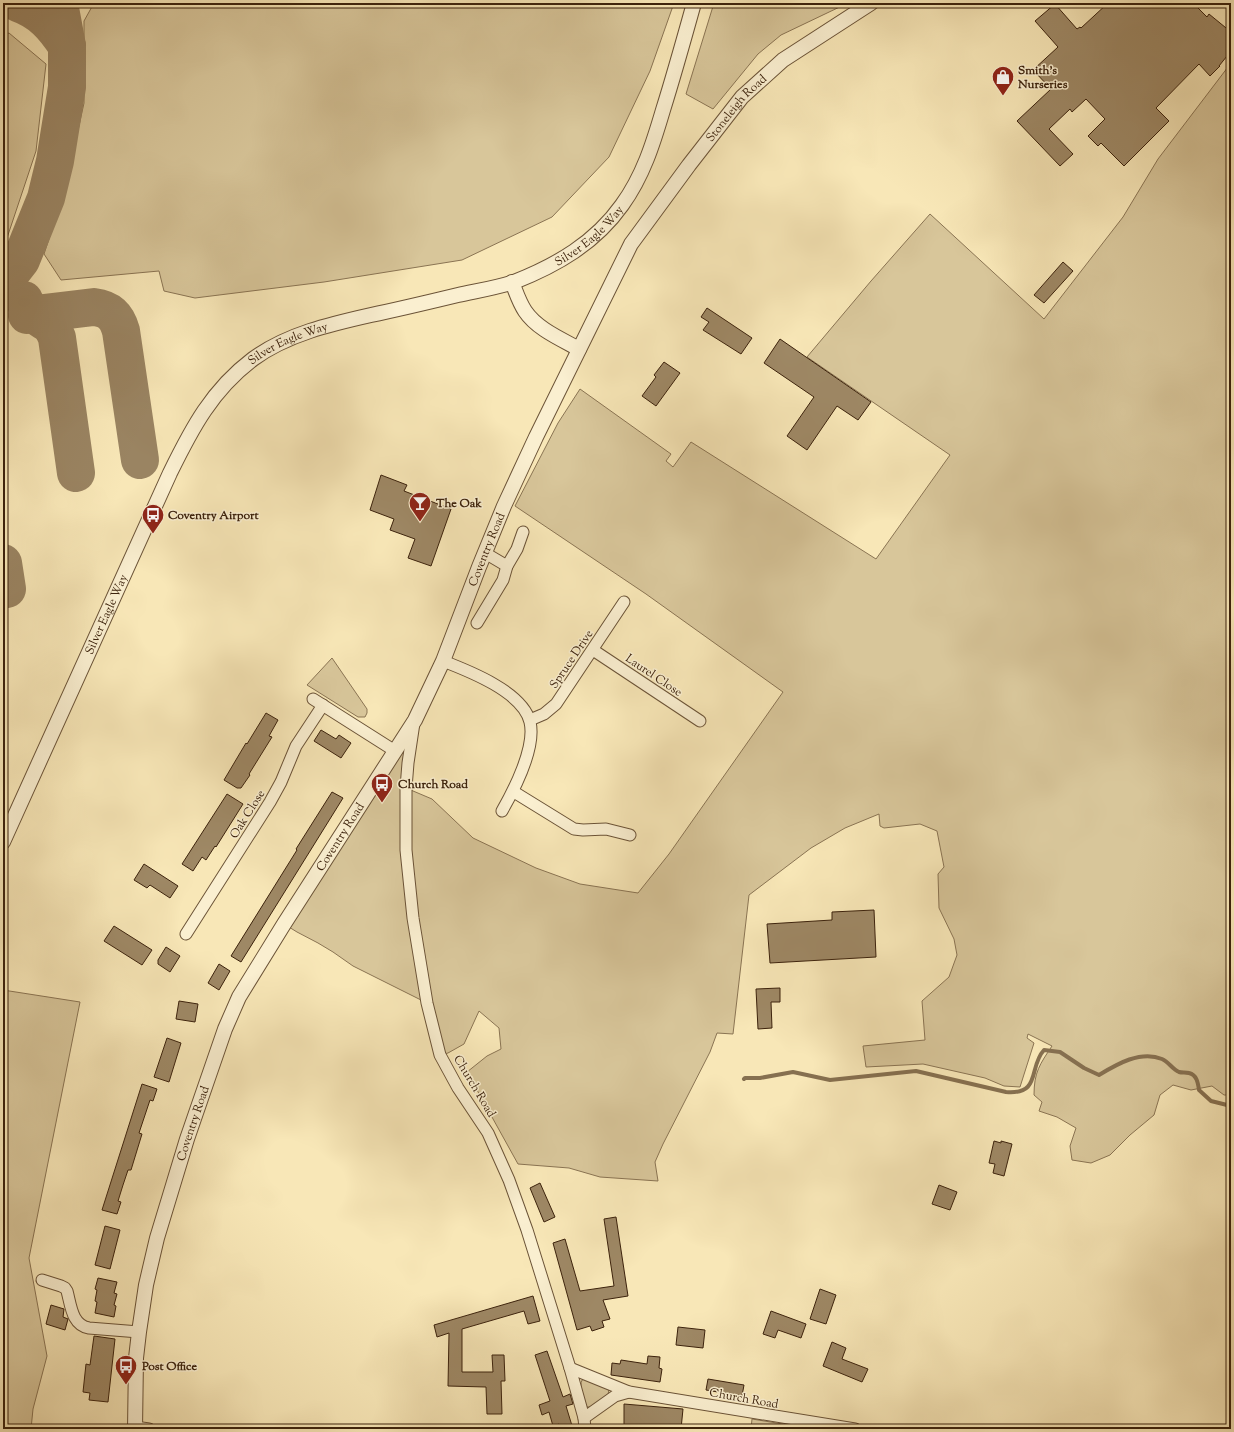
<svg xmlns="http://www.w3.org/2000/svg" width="1234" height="1432" viewBox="0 0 1234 1432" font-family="'Sorts Mill Goudy',serif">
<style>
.green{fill:#d8c69a;stroke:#8a7453}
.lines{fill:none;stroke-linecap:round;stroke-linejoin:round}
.stream{stroke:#867050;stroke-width:4}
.taxiway{stroke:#9a8462;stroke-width:38}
.building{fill:#9e8865;stroke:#3c220c}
.minor-casing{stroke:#6b5337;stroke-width:13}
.tertiary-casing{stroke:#6b5337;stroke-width:16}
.minor{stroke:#faefd0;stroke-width:11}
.tertiary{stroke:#faefd0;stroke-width:14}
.labels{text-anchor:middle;stroke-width:3;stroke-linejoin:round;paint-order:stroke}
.poi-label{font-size:12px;font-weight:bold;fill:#3c220c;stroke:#faefd0;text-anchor:start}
.street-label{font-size:12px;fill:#3c220c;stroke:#faefd0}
</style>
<rect width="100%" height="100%" fill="#f8e7b7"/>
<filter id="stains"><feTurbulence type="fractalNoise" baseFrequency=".005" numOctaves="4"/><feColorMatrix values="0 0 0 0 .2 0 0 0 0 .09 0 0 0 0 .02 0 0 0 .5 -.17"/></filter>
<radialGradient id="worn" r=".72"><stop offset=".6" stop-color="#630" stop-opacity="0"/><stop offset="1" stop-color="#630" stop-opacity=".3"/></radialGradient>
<g class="green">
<polygon points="94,3 674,3 650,71 609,157 552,217 462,260 324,282 195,298 164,291 159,271 61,280 44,254 64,194 84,103 84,21"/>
<polygon points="714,3 848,3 781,35 758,54 713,109 686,94"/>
<polygon points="9,33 46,64 36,151 6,241 3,243 3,35"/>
<path d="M1231,63V1095H1224L1212,1086L1191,1090L1173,1085L1160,1095L1154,1115L1130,1135L1110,1155L1091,1163L1072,1160L1070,1146L1076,1128L1057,1117L1039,1111L1042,1102L1034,1095C1034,1072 1040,1064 1052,1046L1028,1034L1027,1038L1034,1043L1020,1087L1004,1086L985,1078L923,1064L866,1067L863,1046L925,1040L922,1001L949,977L957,955L954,939L939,908L938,874L944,867L937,831L920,824L884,828L880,826L879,814L845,828L811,848L749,895L733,1034L717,1033L710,1052L663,1144L655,1162L658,1181L600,1177L569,1168L518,1164L467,1072L487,1056L501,1049L499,1028L479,1011L464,1044L448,1053L440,1055L427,1003L353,966L333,952L318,943L297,932L284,924L415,720L406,788L432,799L473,838L536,868L580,884L638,893L669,854L783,692L646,594L515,506L558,423L580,389L671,454L666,461L673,467L691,442L876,559L950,455L807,357L871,281L930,214L1044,319L1123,217L1158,159Z"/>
<polygon points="332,658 367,709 367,713 365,717 358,717 307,685"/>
<polygon points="3,990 80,1002 29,1258 47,1356 33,1409 31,1429 3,1429"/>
<path d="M584,1379L609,1389L608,1395L591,1407H587C583,1402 579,1386 582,1380Z"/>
<polygon points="752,1419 813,1429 751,1429"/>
</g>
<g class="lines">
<path class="stream" d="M744,1079L745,1078H760L793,1072L830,1080L916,1071L1006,1092C1042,1095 1028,1067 1044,1050L1060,1052L1084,1068L1099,1075C1117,1064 1141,1050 1162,1059C1169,1062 1172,1069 1179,1072C1182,1073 1186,1072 1189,1073C1197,1075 1198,1083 1199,1090L1211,1101L1231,1106"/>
<g class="taxiway">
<path d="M18,3C41,11 54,26 67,46"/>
<polyline points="3,283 21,260 46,198 55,161 67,87 67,46 59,3"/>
<path d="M24,300C26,305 29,309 33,313C46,325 50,320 57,338L76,473"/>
<path d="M27,315L94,307C110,309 117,316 121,331L140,460"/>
<polyline points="3,563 7,589"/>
</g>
</g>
<g class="building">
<polygon points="1108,3 1193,3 1207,17 1209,14 1231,32 1231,51 1219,66 1220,66 1210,76 1199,64 1156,108 1169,121 1124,166 1101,143 1098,146 1088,136 1105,119 1086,99 1072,112 1070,109 1049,129 1073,154 1060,166 1017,121 1051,89 1033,70 1058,47 1035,21 1055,4 1077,29 1080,27 1081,28"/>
<polygon points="1063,262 1073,271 1044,303 1034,295"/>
<polygon points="707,308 752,338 741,354 703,330 709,322 701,317"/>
<polygon points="780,339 871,402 858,420 837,406 807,450 787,436 814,397 764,363"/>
<polygon points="664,362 680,373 656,406 642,396 656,377 654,375"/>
<polygon points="381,475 407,485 404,491 451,509 431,566 408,558 415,539 390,530 394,519 370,510"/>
<polygon points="266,713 278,720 269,736 272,737 249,774 250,775 241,788 237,788 224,780 246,743 247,744"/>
<polygon points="321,730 336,739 339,735 351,743 341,758 314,741"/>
<polygon points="332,792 343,798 241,962 231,956 297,850 296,849"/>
<polygon points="227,794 243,804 216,847 215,846 206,860 202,857 193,871 182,864"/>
<polygon points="144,864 178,886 170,898 150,885 147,888 134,880"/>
<polygon points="874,910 876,957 770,963 767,924 832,920 832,912"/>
<polygon points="114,926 152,950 142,965 104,941"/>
<polygon points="166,947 180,956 170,972 158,964 158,960"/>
<polygon points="219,964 230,971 219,990 208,983"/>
<polygon points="780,988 780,1002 771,1002 772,1028 758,1029 756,989"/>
<polygon points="179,1001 198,1004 195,1022 176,1019"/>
<polygon points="167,1038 181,1043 169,1082 154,1077"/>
<polygon points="142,1084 157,1089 153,1101 150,1100 139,1133 142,1134 131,1170 128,1170 123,1185 118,1201 121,1202 117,1214 102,1210"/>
<polygon points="994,1141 1001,1143 1001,1141 1012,1144 1004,1176 993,1173 995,1164 989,1163"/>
<polygon points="540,1183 555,1217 544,1222 530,1188"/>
<polygon points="939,1185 957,1192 950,1210 932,1204"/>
<polygon points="616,1217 628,1296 603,1300 610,1319 602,1321 604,1327 592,1331 590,1326 577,1330 553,1243 565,1239 580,1291 614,1286 604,1219"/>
<polygon points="105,1226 120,1230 110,1269 95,1265"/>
<polygon points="98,1278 117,1282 114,1293 117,1294 114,1305 116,1306 114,1317 95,1313 97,1302 95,1301 97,1290 95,1289"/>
<polygon points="820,1289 836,1295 826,1324 810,1319"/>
<polygon points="533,1296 540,1321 528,1324 524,1311 462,1329 462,1372 493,1372 492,1355 504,1355 505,1381 501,1381 502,1414 487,1414 486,1387 448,1386 449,1333 437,1337 434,1325"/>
<polygon points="51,1305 64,1309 63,1317 68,1319 65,1330 46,1324"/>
<polygon points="771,1311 806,1324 801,1338 778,1330 775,1338 763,1334"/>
<polygon points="678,1327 705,1330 703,1348 676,1345"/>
<polygon points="94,1336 115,1339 108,1402 89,1400 90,1393 83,1392 86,1364 90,1365"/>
<polygon points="832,1342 846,1348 842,1359 868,1369 862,1382 823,1366"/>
<polygon points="547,1351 563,1397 570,1394 573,1404 566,1406 573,1429 560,1429 559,1424 553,1426 549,1412 542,1415 539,1405 550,1401 535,1355"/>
<polygon points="648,1356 660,1357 659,1368 662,1369 660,1382 611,1375 612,1363 620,1364 621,1360 647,1364"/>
<polygon points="708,1379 744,1385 742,1396 706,1390"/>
<polygon points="624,1404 683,1409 681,1429 640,1426 640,1429 624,1429"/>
</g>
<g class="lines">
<g class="minor-casing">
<g id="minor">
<polyline points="485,553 507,566"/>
<polyline points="477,623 503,580 507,566 517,549 523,532"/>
<polyline points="593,650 700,721"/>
<path d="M443,661C469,671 523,692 530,722C536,747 514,790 502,811"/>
<polyline points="313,699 395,751"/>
<polyline points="530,720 544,714 556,704 624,602"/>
<polyline points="414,723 408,763 406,788 406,850 413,918 427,1003 440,1055 458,1088 488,1133 509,1180 527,1230 570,1368 584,1418 585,1429"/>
<polyline points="514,792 574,829 583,830 606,829 630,835"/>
<polyline points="186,934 270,802 281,782 296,746 323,705"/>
<path d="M42,1280L61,1286L65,1288L67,1291C71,1306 72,1325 89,1328L139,1332"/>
<polyline points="570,1368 629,1392 855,1429"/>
<polyline points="584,1418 615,1396 629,1392"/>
<polyline points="135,1427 149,1429"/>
</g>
</g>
<g class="tertiary-casing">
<g id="tertiary">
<path d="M512,282C516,292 519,302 525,311C537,329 561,339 579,349"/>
<path id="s1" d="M3,842L170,473C192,428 212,390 253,359C287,334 331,324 371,315C400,309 429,302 458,295C476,291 496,288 514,282C557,265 595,243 622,205C643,176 653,144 663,110C674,75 684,39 694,3"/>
<path id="s2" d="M135,1429L136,1358L139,1332L146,1285L157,1238L187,1139L225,1029L239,997L284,924L415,720L443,661L479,567L504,506L536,437L631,244L689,165L742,97L783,60L871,3"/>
</g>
</g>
<use href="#minor" class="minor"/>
<use href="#tertiary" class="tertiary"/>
</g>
<defs>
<g id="shop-pin" transform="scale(1.15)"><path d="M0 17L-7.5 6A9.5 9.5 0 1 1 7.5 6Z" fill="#8f2418" stroke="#faefd0"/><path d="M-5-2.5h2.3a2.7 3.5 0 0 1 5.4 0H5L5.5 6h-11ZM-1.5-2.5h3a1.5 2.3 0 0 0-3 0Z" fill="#fff"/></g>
<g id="bar-pin" transform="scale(1.15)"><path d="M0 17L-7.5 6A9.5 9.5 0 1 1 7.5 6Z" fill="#8f2418" stroke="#faefd0"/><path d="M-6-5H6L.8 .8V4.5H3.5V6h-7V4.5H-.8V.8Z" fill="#fff"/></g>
<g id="bus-pin" transform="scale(1.15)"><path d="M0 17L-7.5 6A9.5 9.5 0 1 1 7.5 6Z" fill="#8f2418" stroke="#faefd0"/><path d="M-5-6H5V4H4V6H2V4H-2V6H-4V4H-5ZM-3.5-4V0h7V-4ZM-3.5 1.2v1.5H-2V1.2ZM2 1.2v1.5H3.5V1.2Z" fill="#fff"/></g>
</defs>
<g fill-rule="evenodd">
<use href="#shop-pin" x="1003" y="77"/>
<use href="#bar-pin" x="420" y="503"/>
<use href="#bus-pin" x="153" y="515"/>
<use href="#bus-pin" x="382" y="784"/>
<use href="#bus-pin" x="126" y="1366"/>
</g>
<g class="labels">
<g class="poi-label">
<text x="1018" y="74">Smith's<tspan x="1018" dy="14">Nurseries</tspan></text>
<text x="436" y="507">The Oak</text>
<text x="168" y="519">Coventry Airport</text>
<text x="398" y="788">Church Road</text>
<text x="142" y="1370">Post Office</text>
</g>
<g class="street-label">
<text dy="4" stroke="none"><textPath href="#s2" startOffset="1471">Stoneleigh Road</textPath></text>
<text dy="4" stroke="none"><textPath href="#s1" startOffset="910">Silver Eagle Way</textPath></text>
<text dy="4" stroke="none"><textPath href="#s1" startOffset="586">Silver Eagle Way</textPath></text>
<text dy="4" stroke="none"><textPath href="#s2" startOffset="961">Coventry Road</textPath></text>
<text dy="4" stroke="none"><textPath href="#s1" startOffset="250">Silver Eagle Way</textPath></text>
<text transform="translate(571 659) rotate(-56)" y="4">Spruce Drive</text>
<text transform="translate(654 675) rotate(34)" y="4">Laurel Close</text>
<text transform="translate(247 814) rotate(-58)" y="4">Oak Close</text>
<text dy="4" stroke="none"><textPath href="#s2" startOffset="637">Coventry Road</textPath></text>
<text transform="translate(475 1086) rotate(59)" y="4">Church Road</text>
<text dy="4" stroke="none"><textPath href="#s2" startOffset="313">Coventry Road</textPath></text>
<text transform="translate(744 1398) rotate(10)" y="4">Church Road</text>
</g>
</g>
<rect width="1234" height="1432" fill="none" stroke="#f8e7b7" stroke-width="16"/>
<rect x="4" y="4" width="1226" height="1424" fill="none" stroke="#3c220c" stroke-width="2"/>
<rect x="8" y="8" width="1218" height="1416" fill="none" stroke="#3c220c"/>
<rect width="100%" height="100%" filter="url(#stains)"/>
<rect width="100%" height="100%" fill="url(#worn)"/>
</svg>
